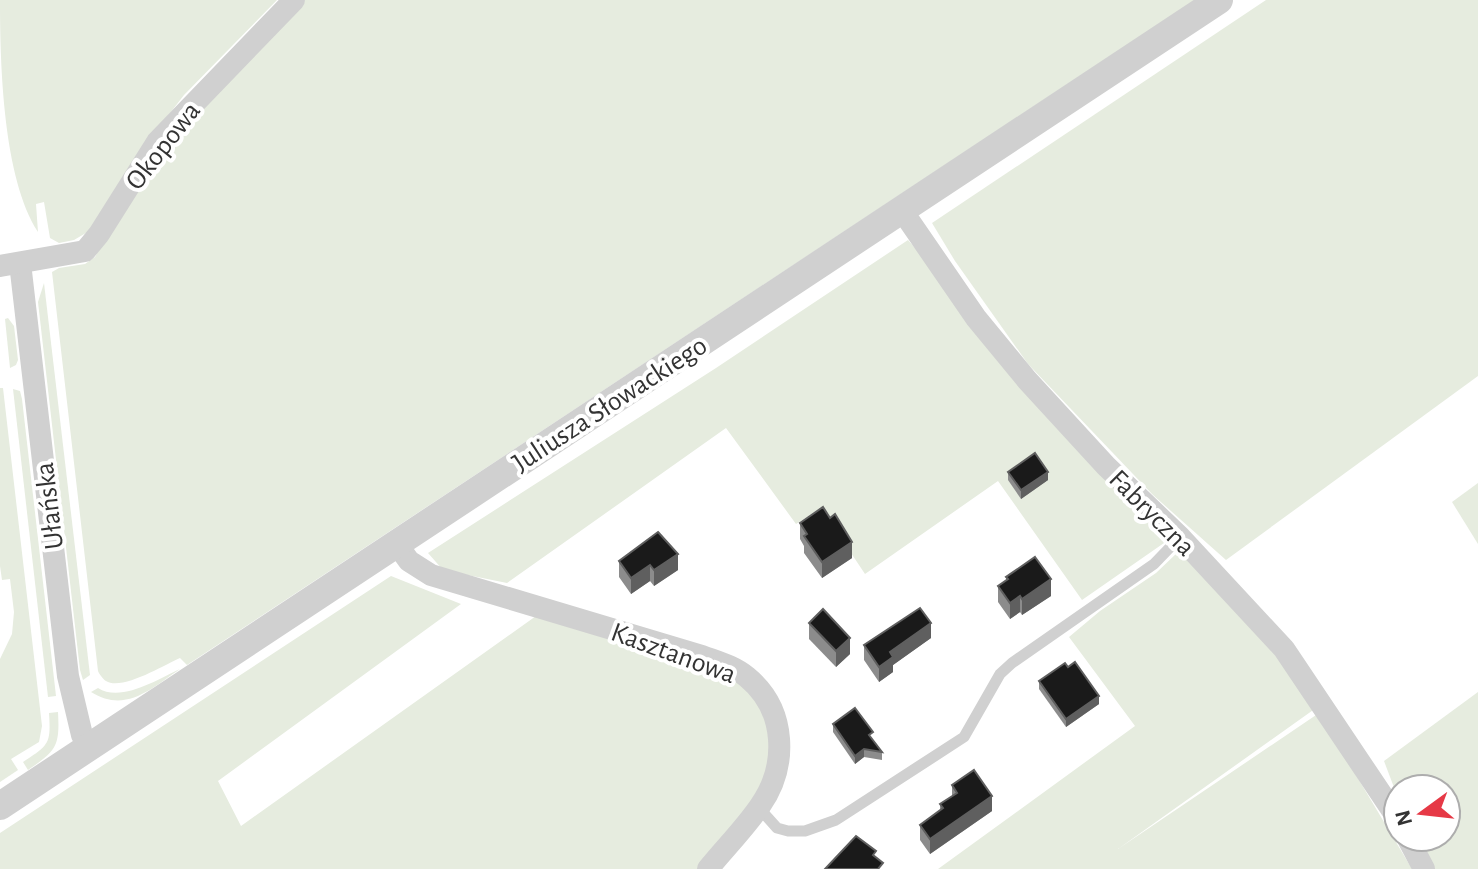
<svg xmlns="http://www.w3.org/2000/svg" width="1478" height="869" viewBox="0 0 1478 869" font-family="'Alegreya Sans',sans-serif">
<style>
.green{fill:#e6ecdf}
.lines{fill:none;stroke-linecap:round;stroke-linejoin:round}
.service{stroke:#d0d0d0;stroke-width:11}
.minor{stroke:#d0d0d0;stroke-width:22}
.tertiary{stroke:#d0d0d0;stroke-width:28}
.wall{fill:#8c8c8c}
.shaded-wall{fill:#5f5f5f}
.building{fill:#1a1a1a;stroke:#5f5f5f;stroke-width:2}
.labels{text-anchor:middle;stroke-width:8;stroke-linejoin:round;paint-order:stroke}
.street-label{font-size:28px;fill:#333;stroke:#fff}
</style>
<rect width="100%" height="100%" fill="#fff"/>
<g class="green">
<path d="M0,0H277L184,95L143,148L91,230L74,240L59,243L50,238L44,202L36,204L38,232C3,178 0,65 0,0Z"/>
<path d="M305,0H1195L187,665L180,658C164,665 122,691 106,681C104,680 99,674 98,671L52,272L59,268L85,264L95,257L128,198L187,119Z"/>
<polygon points="1266,0 1478,0 1478,376 1226,560 1153,495 1028,364 955,261 932,223"/>
<polygon points="908,240 1164,532 1164,543 1082,600 998,481 865,574 821,508 796,524 726,428 507,583 443,570 428,553 716,368"/>
<polygon points="44,283 90,675 83,680 80,670 38,302"/>
<polygon points="8,318 14,326 18,360 16,365 10,368 5,319"/>
<polygon points="0,388 3,388 42,726 39,742 11,759 18,770 0,782 0,659 12,634 14,612 10,579 2,580 0,566"/>
<polygon points="13,389 20,391 22,399 56,696 48,697"/>
<polygon points="1478,483 1478,544 1452,502"/>
<polygon points="1178,552 1186,552 1267,638 1316,708 1118,849 1319,713 1412,869 938,869 1135,726 1069,637 1100,611 1156,573"/>
<polygon points="391,576 461,604 218,781 241,826 536,616 737,677 765,712 773,753 761,794 699,869 0,869 0,833"/>
<path d="M180,669C152,688 126,714 91,692L98,688C121,703 158,679 180,669Z"/>
<polygon points="1478,692 1478,869 1433,869 1416,837 1446,837 1446,789 1398,789 1398,798 1384,761"/>
<path d="M58,712C60,747 56,751 28,770L23,762C49,745 51,744 49,713Z"/>
</g>
<g class="lines">
<polyline class="service" points="759,808 777,828 788,831 805,831 836,820 964,737 1000,674 1012,663 1154,564 1180,537"/>
<g class="minor">
<polyline points="901,209 976,318 1027,380 1106,466 1180,537 1284,649 1398,819"/>
<polyline points="20,263 68,676 82,735 89,747"/>
<polyline points="0,266 85,251 99,234 157,142 294,0"/>
<path d="M396,543L409,561L431,575L702,656C718,662 734,666 747,677C787,710 788,766 760,806C745,828 725,848 708,869"/>
<polyline points="1407,837 1424,869"/>
</g>
<polyline class="tertiary" points="0,806 1219,0"/>
</g>
<g class="wall">
<polygon points="1008,472 1048,480 1021,499 1008,480"/>
<polygon points="800,523 852,558 822,578 804,553 804,546 800,539"/>
<polygon points="619,561 678,570 654,586 650,581 631,594 619,577"/>
<polygon points="1006,577 1051,596 1022,615 1020,612 1010,619 998,602 998,586 1006,580"/>
<polygon points="809,623 850,654 836,667 809,639"/>
<polygon points="931,638 893,665 893,672 879,682 864,660 864,645"/>
<polygon points="1039,681 1099,704 1066,727 1039,689"/>
<polygon points="833,724 873,740 882,752 882,760 864,757 855,764 833,732"/>
<polygon points="952,785 992,811 930,854 920,840 920,825 940,810 940,804 952,797"/>
</g>
<g class="shaded-wall">
<polygon points="1048,472 1048,480 1021,499 1021,490"/>
<polygon points="852,542 852,558 822,578 822,562"/>
<polygon points="678,554 678,570 654,586 654,570"/>
<polygon points="650,565 650,581 631,594 631,578"/>
<polygon points="1051,579 1051,596 1022,615 1022,599"/>
<polygon points="1020,596 1020,612 1010,619 1010,603"/>
<polygon points="931,623 931,638 893,665 893,672 879,682 879,667 890,652"/>
<polygon points="850,638 850,654 836,667 836,651"/>
<polygon points="1099,696 1099,704 1066,727 1066,719"/>
<polygon points="864,749 864,757 855,764 855,756"/>
<polygon points="992,796 992,811 930,854 930,839"/>
</g>
<g class="building">
<polygon points="1035,453 1048,472 1021,490 1008,472"/>
<polygon points="823,507 830,518 835,514 852,542 822,562 804,536 807,534 800,523"/>
<polygon points="658,532 678,554 654,570 650,565 631,578 619,561"/>
<polygon points="1035,557 1051,579 1022,599 1020,596 1010,603 998,586 1008,579 1006,577"/>
<polygon points="920,608 931,623 890,652 893,657 879,667 864,645"/>
<polygon points="823,609 850,638 836,651 809,623"/>
<polygon points="1075,662 1099,696 1066,719 1039,681 1065,663 1068,667"/>
<polygon points="855,708 873,732 869,735 882,752 864,749 855,756 833,724"/>
<polygon points="974,770 992,796 930,839 920,825 943,808 940,804 957,793 952,785"/>
<polygon points="856,836 876,851 873,855 883,863 878,869 825,869"/>
</g>
<g class="labels">
<g class="street-label">
<text transform="translate(162 145) rotate(-52)" y="10">Okopowa</text>
<text transform="translate(609 403) rotate(-33)" y="10">Juliusza Słowackiego</text>
<text transform="translate(48 506) rotate(-97)" y="10">Ułańska</text>
<text transform="translate(1153 512) rotate(45)" y="10">Fabryczna</text>
<text transform="translate(674 652) rotate(20)" y="10">Kasztanowa</text>
</g>
</g>
<g transform="translate(1422 813) rotate(255)"><circle r="38" fill="#ffffff" stroke="#adadad" stroke-width="2"/>
<path d="M0-6L14 30L0 20L-14 30Z" fill="#e63946"/>
<text y="-12" font-size="22" font-weight="bold" text-anchor="middle" fill="#333333">N</text>
</g>
</svg>
